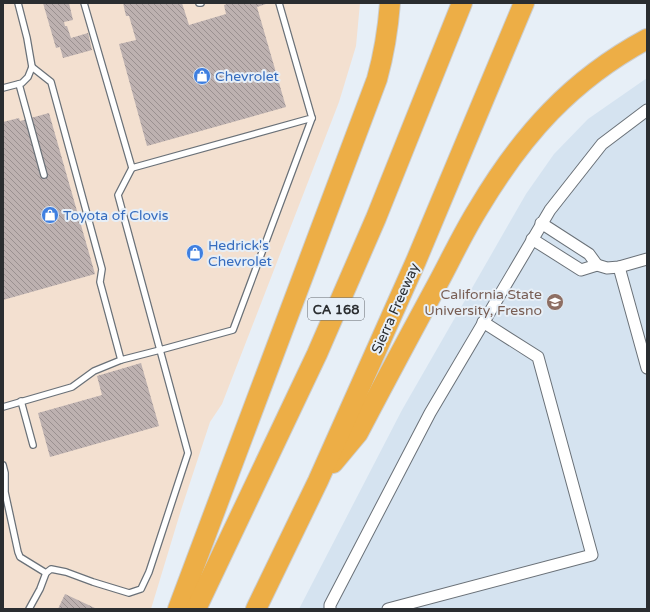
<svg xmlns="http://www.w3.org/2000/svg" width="650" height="612" viewBox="0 0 650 612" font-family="'Varela Round',sans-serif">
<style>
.commercial{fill:#f3e0d0}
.built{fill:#d5e3f0}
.building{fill:url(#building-back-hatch)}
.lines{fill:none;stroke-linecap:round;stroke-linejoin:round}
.service-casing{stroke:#6a7178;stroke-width:8}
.minor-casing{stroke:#6a7178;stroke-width:13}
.motorway-casing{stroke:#cccdcd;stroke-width:22}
.service{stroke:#fff;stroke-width:5.5}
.minor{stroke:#fff;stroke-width:11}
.motorway{stroke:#edae46;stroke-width:20}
.labels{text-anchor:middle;stroke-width:4;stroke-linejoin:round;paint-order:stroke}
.shield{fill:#e7eff7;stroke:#63676c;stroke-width:1}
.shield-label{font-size:13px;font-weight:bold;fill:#2a2d30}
.shop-label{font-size:14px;fill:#366cbe;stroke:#e7eff7;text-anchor:start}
.education-label{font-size:14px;fill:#785e54;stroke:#e7eff7;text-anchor:end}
.street-label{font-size:14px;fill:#2a2d30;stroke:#e7eff7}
</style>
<defs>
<pattern id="building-back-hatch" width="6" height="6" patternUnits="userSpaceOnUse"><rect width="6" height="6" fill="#bdb1b0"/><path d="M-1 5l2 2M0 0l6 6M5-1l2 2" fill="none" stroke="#9a9090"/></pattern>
</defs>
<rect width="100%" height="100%" fill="#e7eff7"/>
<polygon class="commercial" points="3,3 360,3 356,46 339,102 222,404 210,422 181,510 151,609 3,609"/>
<polygon class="built" points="647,78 647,609 299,609 402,410 526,194 554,154 588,119"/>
<g class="building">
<polygon points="43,3 69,3 73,20 64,22 65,26 67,26 71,38 88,33 92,50 63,58 60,47 56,48"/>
<polygon points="123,3 182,3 189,25 226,14 224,5 230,3 269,3 257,7 286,107 147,146 119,44 136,40 129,16 126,16"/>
<polygon points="49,113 95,274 3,300 3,122 19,118 20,121"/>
<polygon points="141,363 159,426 50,457 38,413 102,395 97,376"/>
<polygon points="65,594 97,609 58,609"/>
</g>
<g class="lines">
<g class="service-casing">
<g id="service">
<polyline points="84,3 132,168 312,118 279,3"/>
<polyline points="199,3 201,3"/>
<polyline points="19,84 44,175"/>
<polyline points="3,88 22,83 28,77 32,67 27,38 18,3"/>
<polyline points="132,168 118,195 160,350 233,330 312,118"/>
<polyline points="21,401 33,445"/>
<polyline points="3,407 72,387 94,371 121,360"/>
<polyline points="3,465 5,473 5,492 18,552 20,557 46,573"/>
<polyline points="29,609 40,589 46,573 51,569 66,572 93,582 129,593 141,589 149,572 188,453 160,350 121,360 100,282 102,269 51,82 32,67"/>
</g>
</g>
<g class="minor-casing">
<g id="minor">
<polyline points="541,223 589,254 597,265"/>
<polyline points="532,239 581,270 597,265 607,268 619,267 647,259"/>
<polyline points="619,267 647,368"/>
<polyline points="330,609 330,605 430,413 550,210 602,144 647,110"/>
<polyline points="388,609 592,555 538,357 483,322"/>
</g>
</g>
<g class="motorway-casing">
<g id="motorway">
<path d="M333,463L358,433C384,383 411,333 438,283C451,259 463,233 478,209C522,135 571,80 647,39"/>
<path d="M178,609L377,79C384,54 388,29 390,3"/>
<polyline points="196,609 317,354 376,218 462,3"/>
<polyline points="256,609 318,481 416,261 524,3"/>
</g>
</g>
<use href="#service" class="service"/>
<use href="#minor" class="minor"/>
<use href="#motorway" class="motorway"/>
</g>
<defs>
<g id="shop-disc" transform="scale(0.9)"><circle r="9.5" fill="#3f7fe0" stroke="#e7eff7"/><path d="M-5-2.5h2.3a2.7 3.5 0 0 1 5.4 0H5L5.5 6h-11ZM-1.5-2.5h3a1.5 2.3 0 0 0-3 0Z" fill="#fff"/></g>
<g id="university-disc" transform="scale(0.9)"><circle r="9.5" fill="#8d6e63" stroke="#e7eff7"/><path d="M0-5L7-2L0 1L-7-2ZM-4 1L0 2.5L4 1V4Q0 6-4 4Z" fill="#fff"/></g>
</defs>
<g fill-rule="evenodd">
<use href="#shop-disc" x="202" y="76"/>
<use href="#shop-disc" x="50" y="215"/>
<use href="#shop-disc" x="195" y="253"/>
<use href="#university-disc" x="555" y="302"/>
</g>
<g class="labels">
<rect class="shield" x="308" y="298" width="56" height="22" rx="3"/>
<g class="shield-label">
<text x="336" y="314">CA 168</text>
</g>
<g class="shop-label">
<text x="215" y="81">Chevrolet</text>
<text x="63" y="220">Toyota of Clovis</text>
<text x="208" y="250">Hedrick's<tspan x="208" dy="16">Chevrolet</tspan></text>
</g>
<g class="education-label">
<text x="542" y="299">California State<tspan x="542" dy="16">University, Fresno</tspan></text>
</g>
<g class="street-label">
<text transform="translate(395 308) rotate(-66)" y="5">Sierra Freeway</text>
</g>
</g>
<rect width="650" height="612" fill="none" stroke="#2a2d30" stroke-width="8"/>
</svg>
